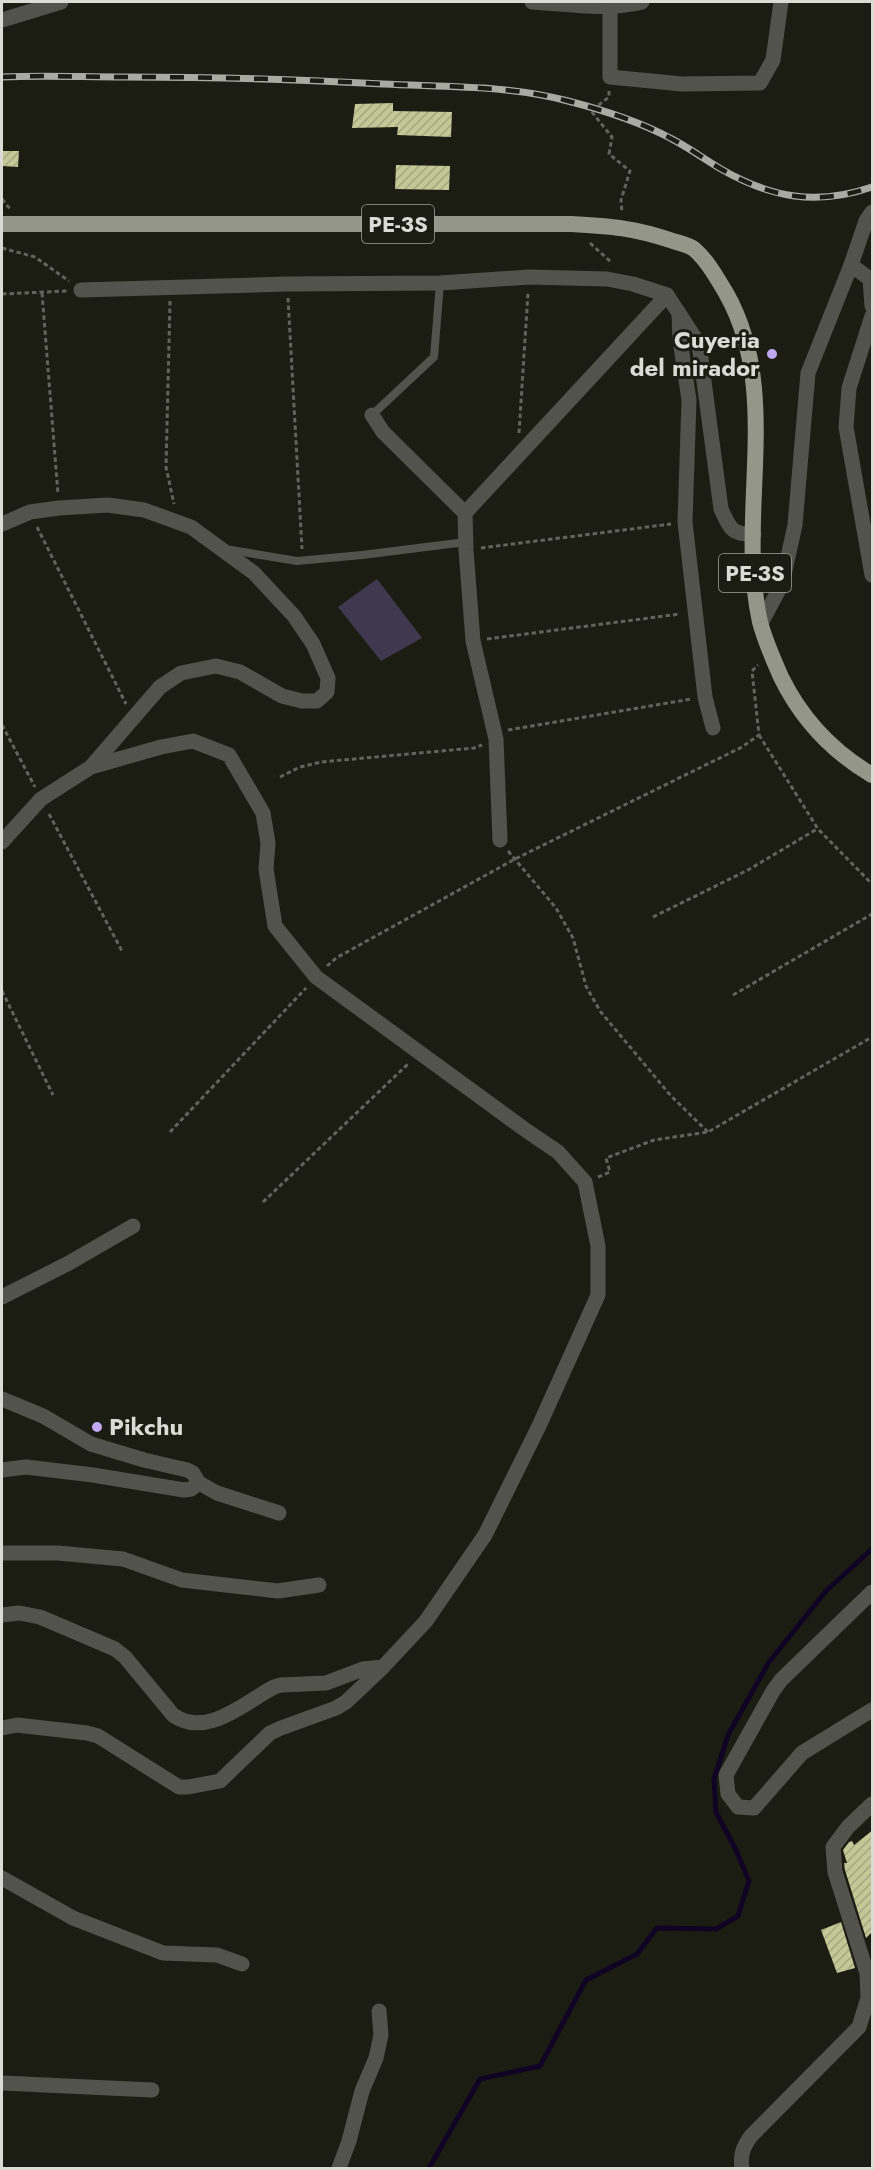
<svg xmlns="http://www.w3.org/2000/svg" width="874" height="2170" viewBox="0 0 874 2170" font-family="Jost,sans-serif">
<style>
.grass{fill:#3f384e}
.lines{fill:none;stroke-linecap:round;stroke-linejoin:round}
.stream{stroke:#110323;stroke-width:5}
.building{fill:url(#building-hatch)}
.path{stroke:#62635a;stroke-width:3;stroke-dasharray:4.5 3;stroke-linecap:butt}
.service{stroke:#53534e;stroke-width:8}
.minor{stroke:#53534e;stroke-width:15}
.tertiary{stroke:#53534e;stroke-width:15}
.trunk{stroke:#95968a;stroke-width:16}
.rail-casing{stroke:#a9aaa2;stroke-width:7}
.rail{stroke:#1c1d12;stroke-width:4.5;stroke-dasharray:14;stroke-linecap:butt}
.poi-dot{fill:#c2a8f3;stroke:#1c1d12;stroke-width:2}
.labels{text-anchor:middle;stroke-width:6;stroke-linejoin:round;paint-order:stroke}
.shield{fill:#1c1d12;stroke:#a1a29a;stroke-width:1.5}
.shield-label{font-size:22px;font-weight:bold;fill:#dadbd4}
.poi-label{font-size:24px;font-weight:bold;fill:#dadbd4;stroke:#1c1d12;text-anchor:end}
</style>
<defs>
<pattern id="building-hatch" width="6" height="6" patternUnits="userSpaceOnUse" patternTransform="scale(1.5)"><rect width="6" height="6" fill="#c3c897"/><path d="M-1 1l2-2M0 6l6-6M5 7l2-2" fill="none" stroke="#a2a681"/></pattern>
</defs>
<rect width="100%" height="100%" fill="#1c1d12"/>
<polygon class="grass" points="377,579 422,638 381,661 338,607"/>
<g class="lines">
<polyline class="stream" points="429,2168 480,2079 540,2066 586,1980 637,1954 657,1928 716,1929 738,1916 749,1881 736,1850 716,1812 714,1779 728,1735 769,1662 826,1591 872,1549"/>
</g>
<g class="building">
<polygon points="393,103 393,111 452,112 451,137 397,135 398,127 352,128 355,104"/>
<polygon points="2,151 19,151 18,167 2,166"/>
<polygon points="396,165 450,166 449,190 395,189"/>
<polygon points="873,1830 873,1931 866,1938 845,1870 844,1863 847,1863 843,1850 849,1842 852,1841 854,1845"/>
<polygon points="841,1922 855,1968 837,1973 821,1930"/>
</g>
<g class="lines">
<g class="path">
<polyline points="609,91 609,97 591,111 612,137 609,154 630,171 621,200 622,213"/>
<polyline points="2,199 10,209"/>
<polyline points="590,243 611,262"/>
<polyline points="2,248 35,257 69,281"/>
<polyline points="42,293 58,494"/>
<polyline points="2,294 67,291"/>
<polyline points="288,298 302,549"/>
<polyline points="170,301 166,467 174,504"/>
<polyline points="519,433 528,293"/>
<polyline points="37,527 126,704"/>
<polyline points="481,548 671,524"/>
<polyline points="487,639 680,614"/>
<polyline points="2,725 35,787"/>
<polyline points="508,730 691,699"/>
<polyline points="759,735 818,829 872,884"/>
<polyline points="280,777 300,767 321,762 474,748 482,745"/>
<polyline points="49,814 123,953"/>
<polyline points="508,851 556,908 573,938 586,986 600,1011 671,1096 708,1132"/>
<polyline points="653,917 748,870 817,829"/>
<polyline points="327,966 336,958 515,859 742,747 759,735 752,671 758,665"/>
<polyline points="2,991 53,1095"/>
<polyline points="733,995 872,914"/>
<polyline points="170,1132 306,988"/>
<polyline points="598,1177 610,1172 606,1158 654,1140 708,1132 872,1037"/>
<polyline points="263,1202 409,1063"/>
</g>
<g class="service">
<polyline points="372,415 434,357 440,283"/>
<polyline points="225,549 297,561 362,555 466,542"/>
</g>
<g class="minor">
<path d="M532,2C567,4 607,11 642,2"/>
<polyline points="610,6 610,77 682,84 760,83 773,60 781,2"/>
<polyline points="2,20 61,2"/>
<polyline points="851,265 866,221 872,212"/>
<path d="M81,290L287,284L440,283L529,277L607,279L633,284L667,295L699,344L721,509C730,528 731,535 754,534"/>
<polyline points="679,313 680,340 689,400 685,522 705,697 713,728"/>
<polyline points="872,316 849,388 846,427 872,575"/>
<polyline points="372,415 383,432 465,513 466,550 473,641 496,739 500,840"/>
<polyline points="465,513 667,295"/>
<polyline points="761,623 782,584 795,525 808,373 851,265 870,279 872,306"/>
<polyline points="2,1297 69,1263 133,1226"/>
<polyline points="2,1399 43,1416 91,1444 144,1460 187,1470 193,1473 199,1483 191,1489 184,1490 93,1475 26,1467 2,1470"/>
<polyline points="199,1483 217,1493 279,1513"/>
<polyline points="2,1553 58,1553 123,1559 182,1580 278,1591 319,1585"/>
<polyline points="872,1592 781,1680 773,1691 726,1775 728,1794 738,1807 754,1808 802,1753 872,1710"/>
<path d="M2,1615L19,1613L40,1617L115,1649L125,1657L173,1715C207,1739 245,1702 274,1687L281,1685L326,1683L363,1669L383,1667L426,1621L485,1535L539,1426L598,1295V1246L585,1182L558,1152L527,1131L316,977L275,926L266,869L268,843L263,813L229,755L193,741L161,747L91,767"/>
<polyline points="2,1728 17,1725 87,1733 98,1736 179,1787 188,1787 220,1781 270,1733 281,1728 336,1708 346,1702 383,1667"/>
<polyline points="2,1878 73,1918 163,1953 217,1955 242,1964"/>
<polyline points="2,2083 152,2090"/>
<polyline points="339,2168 349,2141 362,2091 376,2058 381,2035 379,2011"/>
<path d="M742,2168C740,2155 743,2147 751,2136L859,2027L868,1998L867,1973L835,1872L833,1847L848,1827L872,1804"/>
</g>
<polyline class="tertiary" points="2,524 30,512 59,508 108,505 144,510 191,527 254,573 294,616 313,644 328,678 327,692 317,701 302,701 282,696 240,672 216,666 181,673 160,687 91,767 41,799 2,842"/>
<path class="trunk" d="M2,224H571C610,226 635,228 673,241C679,243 689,245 694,249C707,260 717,278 726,293C783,393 736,514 760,622C765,641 773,659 781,677C801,718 833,752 872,775"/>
<g class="rail-casing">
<path id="rail" d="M2,77C42,75 83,77 124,77C210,77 297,79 383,84C444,87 509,85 568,101C603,110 638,121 670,138C688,147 704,159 721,169C771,198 817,206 872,187"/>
</g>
<use href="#rail" class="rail"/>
</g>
<g class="poi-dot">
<circle cx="772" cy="354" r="6"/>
<circle cx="97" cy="1427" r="6"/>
</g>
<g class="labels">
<g class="shield">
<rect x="362" y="205" width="72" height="38" rx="4.5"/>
<rect x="719" y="554" width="72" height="38" rx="4.5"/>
</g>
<g class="shield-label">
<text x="398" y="232">PE-3S</text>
<text x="755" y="581">PE-3S</text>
</g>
<g class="poi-label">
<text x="760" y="348">Cuyeria<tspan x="760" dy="28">del mirador</tspan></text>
<text x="109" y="1435" text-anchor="start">Pikchu</text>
</g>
</g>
<rect width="874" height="2170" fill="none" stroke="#dadbd4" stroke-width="6"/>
</svg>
